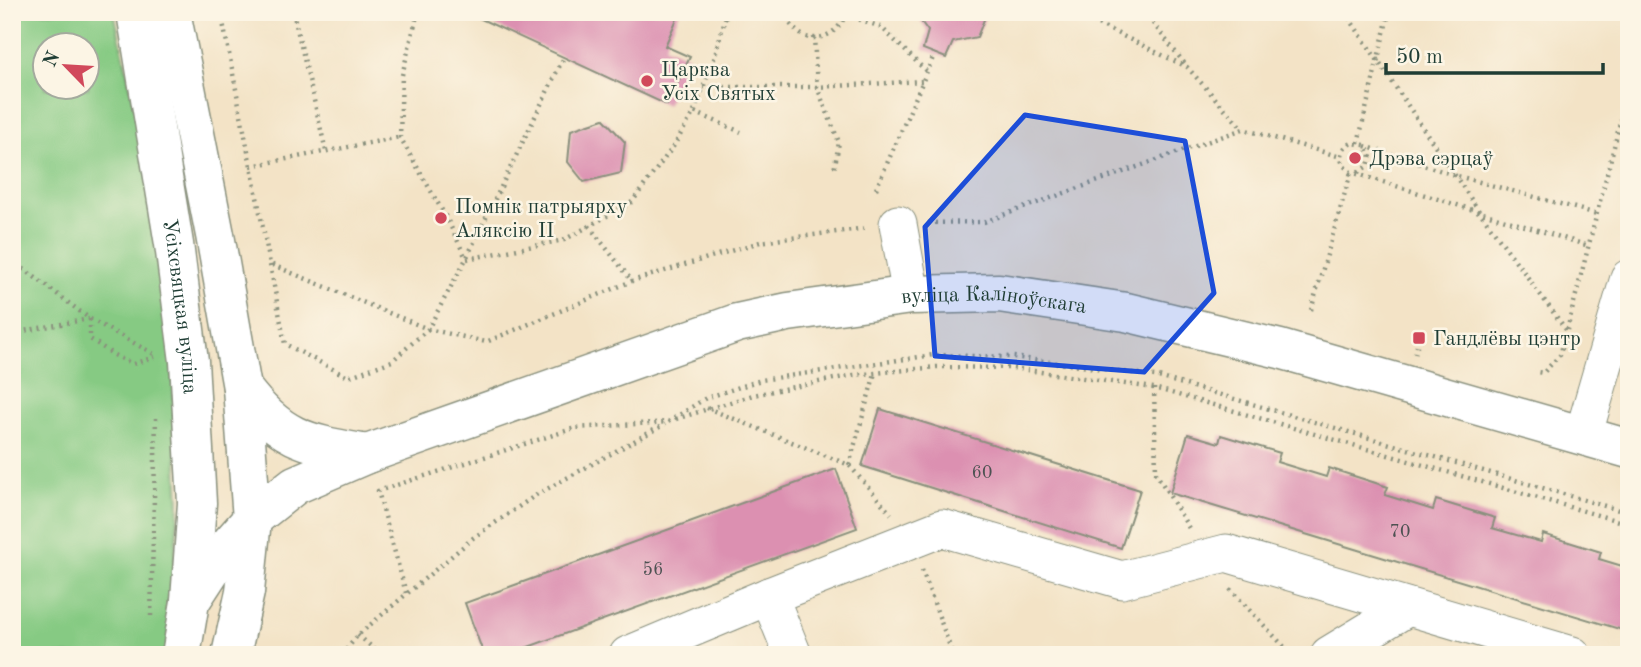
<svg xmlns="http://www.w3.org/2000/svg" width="1641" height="667" viewBox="0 0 1641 667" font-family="'Old Standard TT',serif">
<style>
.green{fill:#86ca83;stroke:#52845c;stroke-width:2;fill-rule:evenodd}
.building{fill:#dc90b1}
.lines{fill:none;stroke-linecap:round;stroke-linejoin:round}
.minor-casing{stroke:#89907d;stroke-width:39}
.major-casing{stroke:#89907d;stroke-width:41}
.path{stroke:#89907d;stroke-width:4.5;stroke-dasharray:2 5;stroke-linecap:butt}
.minor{stroke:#fff;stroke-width:37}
.major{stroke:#fff;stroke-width:38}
.marked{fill:#1d4ed8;fill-opacity:0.2;stroke:#1d4ed8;stroke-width:5;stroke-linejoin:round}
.poi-dot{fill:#d1495b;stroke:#fcf5e5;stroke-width:2.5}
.labels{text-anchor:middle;stroke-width:5;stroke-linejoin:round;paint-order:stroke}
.number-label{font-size:18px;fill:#4e5253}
.poi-label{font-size:21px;fill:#1f3d34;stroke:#fcf5e5;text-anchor:start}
.street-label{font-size:21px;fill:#1f3d34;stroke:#fcf5e5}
</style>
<rect width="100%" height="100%" fill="#fcf5e5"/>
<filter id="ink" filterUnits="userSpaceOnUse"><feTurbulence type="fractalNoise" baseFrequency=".0143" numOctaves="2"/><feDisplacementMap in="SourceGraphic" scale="14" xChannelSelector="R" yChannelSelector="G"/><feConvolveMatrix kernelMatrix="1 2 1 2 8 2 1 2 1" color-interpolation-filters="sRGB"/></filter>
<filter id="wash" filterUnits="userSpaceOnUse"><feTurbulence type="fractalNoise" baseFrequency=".00686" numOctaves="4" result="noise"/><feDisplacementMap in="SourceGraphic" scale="28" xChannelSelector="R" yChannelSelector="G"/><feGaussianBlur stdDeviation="1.57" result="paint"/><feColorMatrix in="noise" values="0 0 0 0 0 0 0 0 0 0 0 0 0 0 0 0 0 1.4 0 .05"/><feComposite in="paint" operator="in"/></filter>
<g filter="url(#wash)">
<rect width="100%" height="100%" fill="#f3e3c6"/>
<path class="green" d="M12,12H114L140,130L170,320L179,506L167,655H12ZM46,46H88V88H46Z"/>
<g id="blocks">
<g class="building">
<polygon points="466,12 680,12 665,46 690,57 667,105"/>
<polygon points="914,12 987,12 977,37 953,42 946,58 923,49 928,31"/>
<polygon points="604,119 625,142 621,173 584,182 568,162 571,130"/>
<polygon points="880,409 1140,490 1121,548 862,466"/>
<polygon points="1188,434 1219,443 1221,435 1280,453 1277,462 1326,477 1329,468 1388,487 1385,495 1433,510 1436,500 1495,518 1492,528 1541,542 1543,534 1601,552 1599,559 1629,568 1629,632 1170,493"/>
<polygon points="836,469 857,528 506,655 484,655 465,603"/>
</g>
</g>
</g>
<g filter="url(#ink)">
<use href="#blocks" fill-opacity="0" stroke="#89907d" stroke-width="2"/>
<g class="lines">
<g class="minor-casing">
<g id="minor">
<polyline points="898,224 911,295"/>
<polyline points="1583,436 1629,278"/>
<polyline points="769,596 793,655"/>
<polyline points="628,655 769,596 942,528 1122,580 1226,553 1572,655"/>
<polyline points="1329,655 1408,607"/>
</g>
</g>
<g class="major-casing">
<g id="major">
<path id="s1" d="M136,12L174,244L189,361L197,503L190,600"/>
<polyline points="171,12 215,235 242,388 252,519 245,592 231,655"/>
<path d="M242,388C281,440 306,443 367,454"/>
<path id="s2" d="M181,655L190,602L222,553L252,519L295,485L367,454L737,323L788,312L911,295L999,293L1126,312L1280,349L1629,449"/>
</g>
</g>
<g class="path">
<polyline points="221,12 270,264 428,329 486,342 632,281 760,242 867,228"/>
<polyline points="293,12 326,151"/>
<polyline points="418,12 402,75 400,137 447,219 466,258"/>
<path d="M783,12C787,21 796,33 806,37C824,42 842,29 846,12"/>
<polyline points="1073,12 1187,67 1243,129"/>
<polyline points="1144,12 1185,64"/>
<polyline points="1345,12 1479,211 1567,331 1560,355 1543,373 1537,372"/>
<polyline points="846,15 881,27 927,72"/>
<polyline points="814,37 817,87 839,142 834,171"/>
<polyline points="703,87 817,87 923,81"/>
<polyline points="694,112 714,59 727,12"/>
<polyline points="1358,143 1389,12"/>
<polyline points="1365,146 1454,175 1597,214"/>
<polyline points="251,166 400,137"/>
<path d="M1358,172L1368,166L1371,155L1365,145L1352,143C1338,149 1337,163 1351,172L1589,246"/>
<polyline points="876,189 935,53"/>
<polyline points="928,223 984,222 1243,129 1341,157"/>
<polyline points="589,226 632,281"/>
<polyline points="467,259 564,240 632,202 673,147 694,112 741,132"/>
<polyline points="12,260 90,319 154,354"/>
<polyline points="270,265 285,344 348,377 392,361 428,329 466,259 565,55"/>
<polyline points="1311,310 1351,172"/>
<polyline points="90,319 90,339 114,355 133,364 157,356"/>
<polyline points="1567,330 1629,88"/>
<polyline points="12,333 89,319"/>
<polyline points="1415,354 1419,338"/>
<polyline points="1154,388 1156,473 1190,530"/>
<polyline points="707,408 849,465 891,514"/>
<polyline points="676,419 753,395 854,375 937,367 1013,368 1154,388 1629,524"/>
<polyline points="849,465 875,373"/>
<polyline points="922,570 953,655"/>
<polyline points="1230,589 1292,655"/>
<polyline points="406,593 378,491 575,428 668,422 706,398 761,380 933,355 1013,357 1155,376 1629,513"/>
<polyline points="151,616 156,418"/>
<polyline points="358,635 381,655"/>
<polyline points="342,655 358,635 473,538 536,495 665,424"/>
</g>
<use href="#minor" class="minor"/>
<use href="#major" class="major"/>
</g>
</g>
<path class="marked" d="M1025,115L1185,141L1214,293L1144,372L935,356L925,227Z"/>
<g class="poi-dot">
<circle cx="647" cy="81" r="7"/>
<circle cx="1355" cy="158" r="7"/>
<circle cx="441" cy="218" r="7"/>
<rect x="1412" y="331" width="14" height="14" rx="3.5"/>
</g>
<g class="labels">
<g class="number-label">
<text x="982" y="478">60</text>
<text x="1400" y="537">70</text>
<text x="653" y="575">56</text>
</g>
<g class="poi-label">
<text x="661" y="76">Царква<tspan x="661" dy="24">Усіх Святых</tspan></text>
<text x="1369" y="165">Дрэва сэрцаў</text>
<text x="455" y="213">Помнік патрыярху<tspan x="455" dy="24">Аляксію II</tspan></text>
<text x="1433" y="345">Гандлёвы цэнтр</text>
</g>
<g class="street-label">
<text dy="7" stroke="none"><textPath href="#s2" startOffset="943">вуліца Каліноўскага</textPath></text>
<text dy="7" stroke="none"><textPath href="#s1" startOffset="298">Усіхсвяцкая вуліца</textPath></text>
</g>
</g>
<rect width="1641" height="667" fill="none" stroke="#fcf5e5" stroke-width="42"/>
<g transform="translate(66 66) rotate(295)"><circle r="33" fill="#fcf5e5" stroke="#a4ab9e" stroke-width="2"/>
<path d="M0-5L12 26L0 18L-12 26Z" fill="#d1495b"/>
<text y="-10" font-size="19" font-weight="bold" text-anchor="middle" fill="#1f3d34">N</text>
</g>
<path d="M1386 63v10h217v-10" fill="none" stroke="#1f3d34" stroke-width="3.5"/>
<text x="1396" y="63" font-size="21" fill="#1f3d34" stroke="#fcf5e5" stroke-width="5" paint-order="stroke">50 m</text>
</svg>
